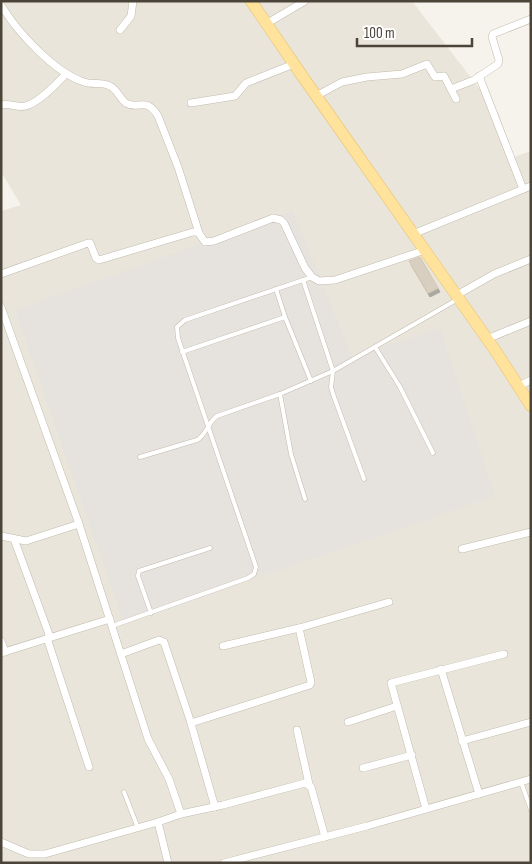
<svg xmlns="http://www.w3.org/2000/svg" width="532" height="864" viewBox="0 0 532 864" font-family="'Sofia Sans Condensed',sans-serif">
<style>
.residential{fill:#eae5da}
.industrial{fill:#e6e2dd}
.building{fill:#d8cfc1;stroke:#d3c7b4;filter:url(#shadow)}
.lines{fill:none;stroke-linecap:round;stroke-linejoin:round}
.lane-casing{stroke:#c2bbae;stroke-width:5}
.street-casing{stroke:#c2bbae;stroke-width:8}
.primary-casing{stroke:#e6c16a;stroke-width:12}
.lane{stroke:#fff;stroke-width:4}
.street{stroke:#fff;stroke-width:7}
.primary{stroke:#ffe39c;stroke-width:11}
</style>
<defs>
<filter id="shadow"><feDropShadow dx="2" dy="4" stdDeviation="0" flood-color="#0004"/></filter>
</defs>
<rect width="100%" height="100%" fill="#f6f3ec"/>
<polygon class="residential" points="1,1 412,1 499,114 511,158 531,151 531,863 1,863 1,211 21,205 1,172"/>
<polygon class="industrial" points="293,211 352,357 440,328 495,496 124,624 15,310"/>
<polygon class="building" points="420,257 438,288 428,293 409,261"/>
<g class="lines">
<g class="lane-casing">
<g id="lane">
<polyline points="303,280 333,371 331,387 333,394 364,479"/>
<polyline points="276,289 285,317 311,381"/>
<polyline points="375,347 400,387 433,453"/>
<polyline points="182,352 285,317"/>
<polyline points="280,394 291,454 305,499"/>
<path d="M140,457L197,440C207,434 208,422 217,416L280,394L333,371L458,299"/>
<polyline points="151,613 138,576 139,571 210,548"/>
<polyline points="112,626 248,578 254,574 256,567 254,561 178,338 177,327 185,320 312,277"/>
<polyline points="521,782 531,810"/>
<polyline points="124,792 138,828"/>
</g>
</g>
<g class="street-casing">
<g id="street">
<path d="M1,5C17,32 54,72 84,82C92,85 102,82 110,86C117,89 120,99 126,103C139,111 145,95 158,116L178,167L199,233"/>
<polyline points="266,24 305,1"/>
<polyline points="120,30 131,16 133,1"/>
<polyline points="479,76 523,189"/>
<polyline points="451,89 474,80 498,64 499,60 492,37 493,34 531,19"/>
<polyline points="316,96 342,82 367,77 402,74 427,64 435,77 444,76 456,99"/>
<polyline points="191,103 235,96 246,83 294,64"/>
<path d="M1,105C10,103 17,108 25,106C38,104 57,83 66,74"/>
<polyline points="413,234 531,186"/>
<polyline points="1,274 88,243 90,243 96,258 99,260 193,232 198,232 205,242 214,241 273,218 281,220 284,223 305,268 312,277 319,281 335,280 425,250"/>
<polyline points="457,295 494,274 531,259"/>
<polyline points="1,307 79,524 148,739 169,779 181,814 158,822 168,863"/>
<polyline points="487,339 531,321"/>
<polyline points="519,386 531,380"/>
<polyline points="1,536 26,541 79,524"/>
<polyline points="14,539 50,637"/>
<polyline points="462,549 531,532"/>
<polyline points="47,638 89,767"/>
<polyline points="1,641 5,652"/>
<polyline points="223,646 299,628 389,602"/>
<polyline points="1,653 110,619"/>
<polyline points="121,654 159,640 164,642 190,720 215,807"/>
<polyline points="441,669 479,794"/>
<polyline points="348,722 397,706"/>
<polyline points="191,723 310,685 311,682 299,628"/>
<polyline points="297,730 309,784"/>
<polyline points="462,741 531,722"/>
<polyline points="363,768 412,755"/>
<polyline points="426,809 391,683 504,654"/>
<polyline points="181,814 223,805 305,783 311,787 325,837"/>
<polyline points="1,842 29,854 45,854 158,822"/>
<polyline points="224,863 367,826 531,779"/>
</g>
</g>
<g class="primary-casing">
<polyline id="primary" points="251,1 305,80 497,353 531,406"/>
</g>
<use href="#lane" class="lane"/>
<use href="#street" class="street"/>
<use href="#primary" class="primary"/>
</g>
<rect width="532" height="864" fill="none" stroke="#4b4439" stroke-width="5"/>
<path d="M357 38v8h115v-8" fill="none" stroke="#4b4439" stroke-width="2.5"/>
<text x="364" y="38" font-size="15" fill="#4b4439" stroke="#ffffff" stroke-width="4" paint-order="stroke">100 m</text>
</svg>
